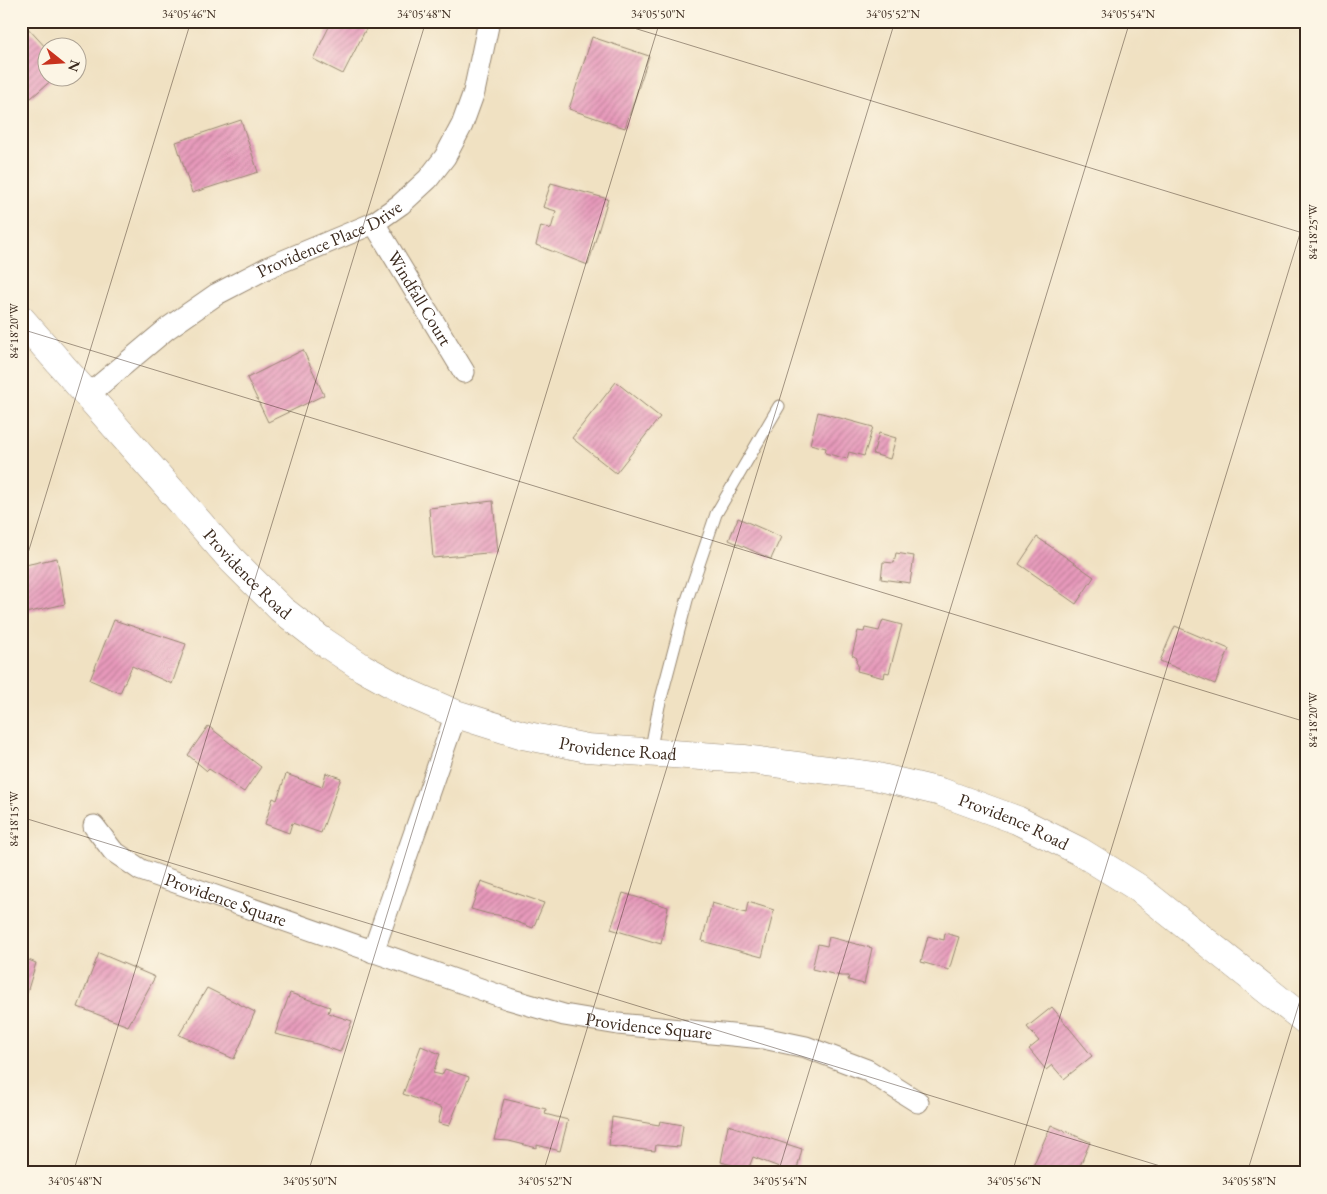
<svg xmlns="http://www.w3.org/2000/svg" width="1327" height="1194" viewBox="0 0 1327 1194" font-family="'EB Garamond',serif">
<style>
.building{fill:url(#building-hatch)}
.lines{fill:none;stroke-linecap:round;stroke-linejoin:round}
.lane-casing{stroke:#968670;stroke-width:13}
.street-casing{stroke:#968670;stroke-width:23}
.secondary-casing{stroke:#968670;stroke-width:29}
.lane{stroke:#fff;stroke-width:11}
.street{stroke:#fff;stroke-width:21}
.secondary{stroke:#fff;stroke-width:28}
.ticks{fill:none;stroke:#3b2a1e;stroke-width:1;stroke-opacity:0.45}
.labels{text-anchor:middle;stroke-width:5;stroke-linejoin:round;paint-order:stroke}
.street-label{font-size:18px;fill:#3b2a1e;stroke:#fcf5e5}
.neatline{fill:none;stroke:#3b2a1e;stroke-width:2}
.ticks-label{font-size:12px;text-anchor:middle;fill:#3b2a1e}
</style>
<defs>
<pattern id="building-hatch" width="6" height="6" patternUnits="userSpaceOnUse" patternTransform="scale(1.25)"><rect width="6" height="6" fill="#e799bb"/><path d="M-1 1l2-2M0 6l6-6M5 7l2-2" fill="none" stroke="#bc7d97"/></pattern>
</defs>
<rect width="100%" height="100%" fill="#fcf5e5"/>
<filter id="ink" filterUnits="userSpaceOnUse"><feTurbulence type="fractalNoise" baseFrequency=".02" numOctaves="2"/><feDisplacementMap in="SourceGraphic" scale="10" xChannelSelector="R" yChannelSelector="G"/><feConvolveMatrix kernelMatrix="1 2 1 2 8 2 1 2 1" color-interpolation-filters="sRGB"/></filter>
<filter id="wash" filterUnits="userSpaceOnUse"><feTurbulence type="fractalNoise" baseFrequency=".0096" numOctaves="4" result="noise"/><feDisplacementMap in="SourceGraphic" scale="20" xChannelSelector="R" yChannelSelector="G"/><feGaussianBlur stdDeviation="1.12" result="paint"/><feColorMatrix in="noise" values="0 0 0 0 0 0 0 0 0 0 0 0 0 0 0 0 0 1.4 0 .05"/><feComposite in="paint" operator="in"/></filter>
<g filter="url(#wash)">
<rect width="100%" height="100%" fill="#f0e1c2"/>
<g id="blocks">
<g class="building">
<polygon points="21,21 29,21 25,25 48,50 48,78 54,78 31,98 21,87"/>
<polygon points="332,21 370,21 343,74 313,59"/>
<polygon points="592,37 649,56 625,128 569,109"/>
<polygon points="241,120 258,172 192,193 176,142"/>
<polygon points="551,183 608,199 588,265 536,245 541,226 551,229 556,211 543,207"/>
<polygon points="303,350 324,395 268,422 247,378"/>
<polygon points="616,382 660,417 616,473 572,438"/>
<polygon points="818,412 873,427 864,456 849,452 847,459 825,453 826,448 810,444"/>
<polygon points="879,433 896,438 890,459 873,454"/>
<polygon points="493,501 498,552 433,558 429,508"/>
<polygon points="738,518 781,537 771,559 729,540"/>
<polygon points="1037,537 1094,577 1076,604 1019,564"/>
<polygon points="896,553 914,556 910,583 881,579 883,562 894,563"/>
<polygon points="57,558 65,604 21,614 21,566"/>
<polygon points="114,620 186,644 172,684 132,666 120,693 90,680"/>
<polygon points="883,620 902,625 889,673 885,672 884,678 857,671 858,665 856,662 857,658 852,655 858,631 864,632 865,628 879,631"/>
<polygon points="1175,626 1229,649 1215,684 1160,661"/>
<polygon points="208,726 261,767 244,792 209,769 207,771 188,755"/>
<polygon points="326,773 341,778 321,833 292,823 289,833 265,824 273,798 277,800 286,774 322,787"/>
<polygon points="481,881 544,903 533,928 498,915 489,914 471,909"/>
<polygon points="623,893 668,907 661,944 611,929"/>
<polygon points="748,902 774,910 762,957 702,941 712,903 746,913"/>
<polygon points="945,933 959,937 949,970 921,962 928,936 944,940"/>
<polygon points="829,937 872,948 864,984 848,980 849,976 841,976 812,969 818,944 827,946"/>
<polygon points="99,953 155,977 128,1026 78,1007"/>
<polygon points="21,957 36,963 22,1009 21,1009"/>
<polygon points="207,988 255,1012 234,1059 179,1035"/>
<polygon points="290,993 330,1007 328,1013 352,1021 340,1052 317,1044 275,1034"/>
<polygon points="1052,1007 1092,1056 1064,1079 1052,1065 1046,1070 1029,1049 1039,1041 1027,1027"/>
<polygon points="421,1046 440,1054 433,1073 442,1075 445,1069 469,1077 449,1126 438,1123 442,1108 403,1094"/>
<polygon points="504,1099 546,1109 545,1114 568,1120 560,1151 537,1145 537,1148 509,1141 494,1140"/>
<polygon points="612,1117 659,1125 660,1121 683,1125 680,1147 656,1145 655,1151 609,1146"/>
<polygon points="728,1125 802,1149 796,1173 778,1173 779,1167 753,1157 748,1170 721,1162"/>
<polygon points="1051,1125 1090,1142 1077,1173 1030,1173"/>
</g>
</g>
</g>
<g filter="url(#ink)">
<use href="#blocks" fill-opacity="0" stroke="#968670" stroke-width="1"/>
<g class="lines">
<g class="lane-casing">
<polyline id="lane" points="650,753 659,706 687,600 716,514 779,406"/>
</g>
<g class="street-casing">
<g id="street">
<path id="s1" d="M374,223L464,372"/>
<path id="s2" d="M88,395L168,328L217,294L269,267L374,223L401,204L428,179L445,157L462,125L474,92L489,21"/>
<path id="s3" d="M94,826L113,851L141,870L509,999L564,1015L618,1024L763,1038L806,1047L867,1070L918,1102"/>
<polyline points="373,952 456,714"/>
</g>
</g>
<g class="secondary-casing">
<g id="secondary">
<path id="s4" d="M21,319L231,559L281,609L321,640L363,668L408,693L456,714L523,735L587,748L744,759L874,776L941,792L1017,820L1079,851L1137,887L1306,1021"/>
</g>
</g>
<use href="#lane" class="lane"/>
<use href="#street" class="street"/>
<use href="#secondary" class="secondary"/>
</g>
</g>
<path class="ticks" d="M611,21L1306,234M21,329L1306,722M21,576L191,21M21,817L1183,1173M73,1173L426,21M308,1173L660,21M543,1173L895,21M778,1173L1130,21M1012,1173L1306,214M1247,1173L1306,981"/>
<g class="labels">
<g class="street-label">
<text dy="6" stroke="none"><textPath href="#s2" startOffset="289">Providence Place Drive</textPath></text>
<text dy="6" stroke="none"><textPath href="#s1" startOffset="88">Windfall Court</textPath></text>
<text dy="6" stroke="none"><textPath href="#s4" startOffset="341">Providence Road</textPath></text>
<text dy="6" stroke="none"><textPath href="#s4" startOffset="761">Providence Road</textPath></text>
<text dy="6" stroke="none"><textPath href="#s4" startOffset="1166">Providence Road</textPath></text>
<text dy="6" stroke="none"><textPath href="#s3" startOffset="155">Providence Square</textPath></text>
<text dy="6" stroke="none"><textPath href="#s3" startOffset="598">Providence Square</textPath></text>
</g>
</g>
<rect width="1327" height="1194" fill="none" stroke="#fcf5e5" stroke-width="55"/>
<g transform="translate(62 62) rotate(107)"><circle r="24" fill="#fcf5e5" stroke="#afa495"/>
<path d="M0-4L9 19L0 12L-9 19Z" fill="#c8321e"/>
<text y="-8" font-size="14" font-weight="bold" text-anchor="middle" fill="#3b2a1e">N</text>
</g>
<rect x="28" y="28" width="1272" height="1138" class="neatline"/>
<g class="ticks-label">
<text x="189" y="18">34°05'46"N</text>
<text x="424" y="18">34°05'48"N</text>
<text x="658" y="18">34°05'50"N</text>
<text x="893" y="18">34°05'52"N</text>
<text x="1128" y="18">34°05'54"N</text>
<text transform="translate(1313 232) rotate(-90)" y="4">84°18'25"W</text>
<text transform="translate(14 331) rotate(-90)" y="4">84°18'20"W</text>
<text transform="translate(1313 720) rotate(-90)" y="4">84°18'20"W</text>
<text transform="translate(14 819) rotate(-90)" y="4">84°18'15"W</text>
<text x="75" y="1185">34°05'48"N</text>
<text x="310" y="1185">34°05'50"N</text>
<text x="545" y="1185">34°05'52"N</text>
<text x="780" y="1185">34°05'54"N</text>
<text x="1014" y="1185">34°05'56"N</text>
<text x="1249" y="1185">34°05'58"N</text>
</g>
</svg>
